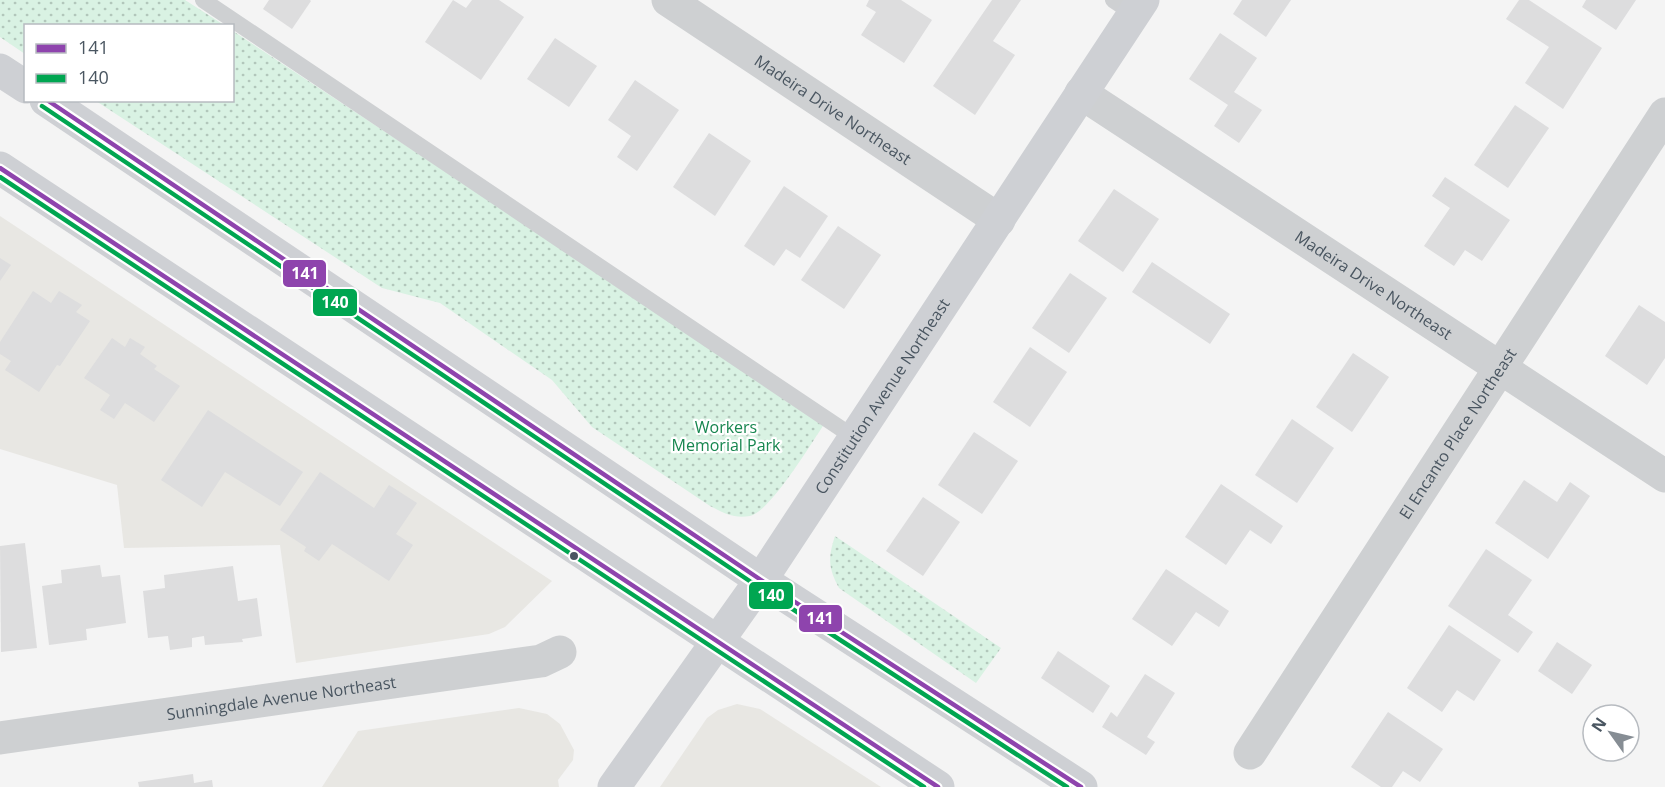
<svg xmlns="http://www.w3.org/2000/svg" width="1665" height="787" viewBox="0 0 1665 787" font-family="'Open Sans',sans-serif">
<style>
.commercial{fill:#e8e7e3}
.grass{fill:url(#grass-dots)}
.building{fill:#ddddde}
.lines{fill:none;stroke-linecap:round;stroke-linejoin:round}
.lane{stroke:#ced0d2;stroke-width:16}
.street{stroke:#ced0d2;stroke-width:33}
.secondary{stroke:#ced0d4;stroke-width:33}
.bus-1-casing{stroke:#fff;stroke-width:9}
.bus-2-casing{stroke:#fff;stroke-width:9}
.bus-1{stroke:#8e44ad;stroke-width:4.5}
.bus-2{stroke:#00a651;stroke-width:4.5}
.bus-dot{fill:#4a5661;stroke:#fff;stroke-width:2}
.labels{text-anchor:middle;stroke-width:4.5;stroke-linejoin:round;paint-order:stroke}
.street-label{font-size:16px;fill:#4a5661;stroke:#fff}
.park-label{font-size:16px;fill:#17864f;stroke:#fff}
.line-badge{stroke:#fff;stroke-width:2}
.badge-label{font-size:16px;text-anchor:middle;font-weight:bold;fill:#fff}
</style>
<defs>
<pattern id="grass-dots" width="8" height="8" patternUnits="userSpaceOnUse" patternTransform="scale(1.5)"><rect width="8" height="8" fill="#d9f2e3"/><path d="M2 2h.1M6 6h.1" fill="none" stroke="#b2c7bb" stroke-width="1.8" stroke-linecap="round"/></pattern>
</defs>
<rect width="100%" height="100%" fill="#f4f4f4"/>
<g class="commercial">
<polygon points="0,216 552,581 505,627 489,634 296,663 280,545 124,548 117,485 0,449"/>
<polygon points="737,704 760,709 881,787 660,787 707,718 718,710"/>
<polygon points="519,708 547,714 560,724 574,750 573,760 558,780 559,787 322,787 358,731"/>
</g>
<g class="grass">
<polygon points="0,0 185,0 224,25 26,26 25,54 0,37"/>
<path d="M233,31L825,423C812,442 770,512 750,516C734,519 724,513 710,506L592,427L552,380L440,303L382,288L96,101L232,100Z"/>
<path d="M835,536L1001,648L976,683L839,588C828,568 828,557 835,536Z"/>
</g>
<g class="building">
<polygon points="269,0 310,0 311,1 292,29 263,9"/>
<polygon points="453,0 466,8 472,0 499,0 524,17 481,80 425,42"/>
<polygon points="869,0 901,0 932,20 904,63 861,35 876,12 866,6"/>
<polygon points="992,0 1021,0 993,41 1015,55 975,115 933,86"/>
<polygon points="1242,0 1291,0 1266,37 1233,14"/>
<polygon points="1519,0 1529,0 1602,48 1563,109 1525,83 1549,47 1506,19"/>
<polygon points="1586,0 1636,0 1616,30 1582,7"/>
<polygon points="1220,33 1257,58 1234,92 1262,110 1239,143 1214,126 1228,105 1189,79"/>
<polygon points="555,38 597,66 569,107 527,79"/>
<polygon points="635,80 679,110 637,171 617,157 631,136 608,120"/>
<polygon points="1515,105 1549,128 1508,188 1474,165"/>
<polygon points="709,133 751,161 715,216 673,187"/>
<polygon points="1445,177 1510,220 1482,261 1465,250 1454,266 1424,246 1450,208 1432,196"/>
<polygon points="784,186 828,216 800,258 786,249 774,266 744,246"/>
<polygon points="1114,189 1159,219 1123,272 1078,241"/>
<polygon points="838,226 881,255 844,309 801,280"/>
<polygon points="0,258 11,265 0,281"/>
<polygon points="1152,262 1230,314 1210,344 1132,292"/>
<polygon points="1070,273 1107,298 1069,353 1032,328"/>
<polygon points="33,291 51,303 59,291 82,305 76,312 90,321 60,366 57,365 39,392 5,370 11,361 0,354 0,342"/>
<polygon points="1639,305 1665,322 1665,358 1647,385 1605,356"/>
<polygon points="112,338 125,347 130,338 145,347 140,354 157,366 154,369 180,386 154,422 125,403 114,419 100,410 110,395 84,378"/>
<polygon points="1030,347 1067,372 1030,427 993,402"/>
<polygon points="1353,353 1389,377 1352,432 1316,407"/>
<polygon points="208,410 303,472 280,506 225,472 202,507 161,480"/>
<polygon points="1292,419 1334,448 1297,503 1255,475"/>
<polygon points="974,432 1018,461 982,514 938,485"/>
<polygon points="320,472 374,508 389,485 417,503 396,534 413,545 389,581 332,544 319,561 304,551 306,547 280,530"/>
<polygon points="1524,480 1557,502 1570,482 1590,496 1548,559 1495,523"/>
<polygon points="1221,484 1283,526 1271,544 1250,530 1226,565 1185,537"/>
<polygon points="923,497 960,522 923,576 886,551"/>
<polygon points="25,543 37,648 1,652 0,546"/>
<polygon points="1486,549 1532,580 1508,615 1533,632 1518,653 1448,606"/>
<polygon points="100,565 102,577 120,575 126,623 86,629 87,640 49,645 42,586 62,583 61,570"/>
<polygon points="233,566 238,601 257,598 262,636 242,639 243,642 205,645 204,636 192,638 192,647 170,650 168,636 148,638 143,591 165,588 164,575"/>
<polygon points="1166,569 1229,611 1219,627 1196,612 1172,646 1132,619"/>
<polygon points="1449,625 1501,660 1474,701 1457,690 1442,712 1407,688"/>
<polygon points="1557,642 1592,665 1572,694 1538,671"/>
<polygon points="1058,651 1110,686 1093,713 1041,678"/>
<polygon points="1145,674 1175,693 1147,737 1155,742 1146,755 1102,727 1111,712 1117,717"/>
<polygon points="1388,712 1443,749 1420,782 1403,771 1392,787 1381,787 1351,767"/>
<polygon points="193,774 194,783 212,780 213,787 139,787 138,782"/>
</g>
<g class="lines">
<g class="lane">
<polyline points="203,0 855,438"/>
<polyline points="1113,0 1134,14"/>
</g>
<g class="street">
<path id="s1" d="M668,0L999,220"/>
<path id="s2" d="M1081,93L1665,476"/>
<path id="s3" d="M0,738L541,661L560,652"/>
<path id="s4" d="M1250,753L1665,114"/>
</g>
<g class="secondary">
<polyline points="0,70 26,87"/>
<polyline points="46,100 761,580 1081,787"/>
<polyline points="0,168 938,787"/>
<path id="s5" d="M614,787L761,580L1143,0"/>
</g>
<g class="bus-1-casing">
<g id="bus-1">
<polyline points="47,100 761,580 1081,787"/>
<polyline points="0,168 938,787"/>
</g>
</g>
<g class="bus-2-casing">
<g id="bus-2">
<polyline points="42,106 757,586 1067,787"/>
<polyline points="0,177 924,787"/>
</g>
</g>
<use href="#bus-1" class="bus-1"/>
<use href="#bus-2" class="bus-2"/>
</g>
<circle class="bus-dot" cx="574" cy="556" r="5"/>
<g class="labels">
<g class="street-label">
<text dy="6" stroke="none"><textPath href="#s1" startOffset="198">Madeira Drive Northeast</textPath></text>
<text dy="6" stroke="none"><textPath href="#s2" startOffset="350">Madeira Drive Northeast</textPath></text>
<text dy="6" stroke="none"><textPath href="#s5" startOffset="474">Constitution Avenue Northeast</textPath></text>
<text dy="6" stroke="none"><textPath href="#s4" startOffset="381">El Encanto Place Northeast</textPath></text>
<text dy="6" stroke="none"><textPath href="#s3" startOffset="284">Sunningdale Avenue Northeast</textPath></text>
</g>
<g class="park-label">
<text x="726" y="433">Workers<tspan x="726" dy="18">Memorial Park</tspan></text>
</g>
</g>
<g class="line-badge">
<rect x="282" y="259" width="45" height="29" rx="6" fill="#8e44ad"/>
<rect x="312" y="288" width="46" height="29" rx="6" fill="#00a651"/>
<rect x="748" y="581" width="46" height="29" rx="6" fill="#00a651"/>
<rect x="798" y="604" width="45" height="29" rx="6" fill="#8e44ad"/>
</g>
<g class="badge-label">
<text x="305" y="279">141</text>
<text x="335" y="308">140</text>
<text x="771" y="601">140</text>
<text x="820" y="624">141</text>
</g>
<rect x="24" y="24" width="210" height="78" fill="#ffffff" stroke="#b7bbc0" stroke-width="1.5"/>
<rect x="36" y="44" width="30" height="9" fill="#8e44ad" stroke="#b7bbc0" stroke-width="1.5"/>
<text x="78" y="54" font-size="18" fill="#4a5661">141</text>
<rect x="36" y="74" width="30" height="9" fill="#00a651" stroke="#b7bbc0" stroke-width="1.5"/>
<text x="78" y="84" font-size="18" fill="#4a5661">140</text>
<g transform="translate(1611 733) rotate(304)"><circle r="28" fill="#ffffff" stroke="#b7bbc0" stroke-width="1.5"/>
<path d="M0-4.5L10 22L0 15L-10 22Z" fill="#868d94"/>
<text y="-9" font-size="16" font-weight="bold" text-anchor="middle" fill="#4a5661">N</text>
</g>
</svg>
